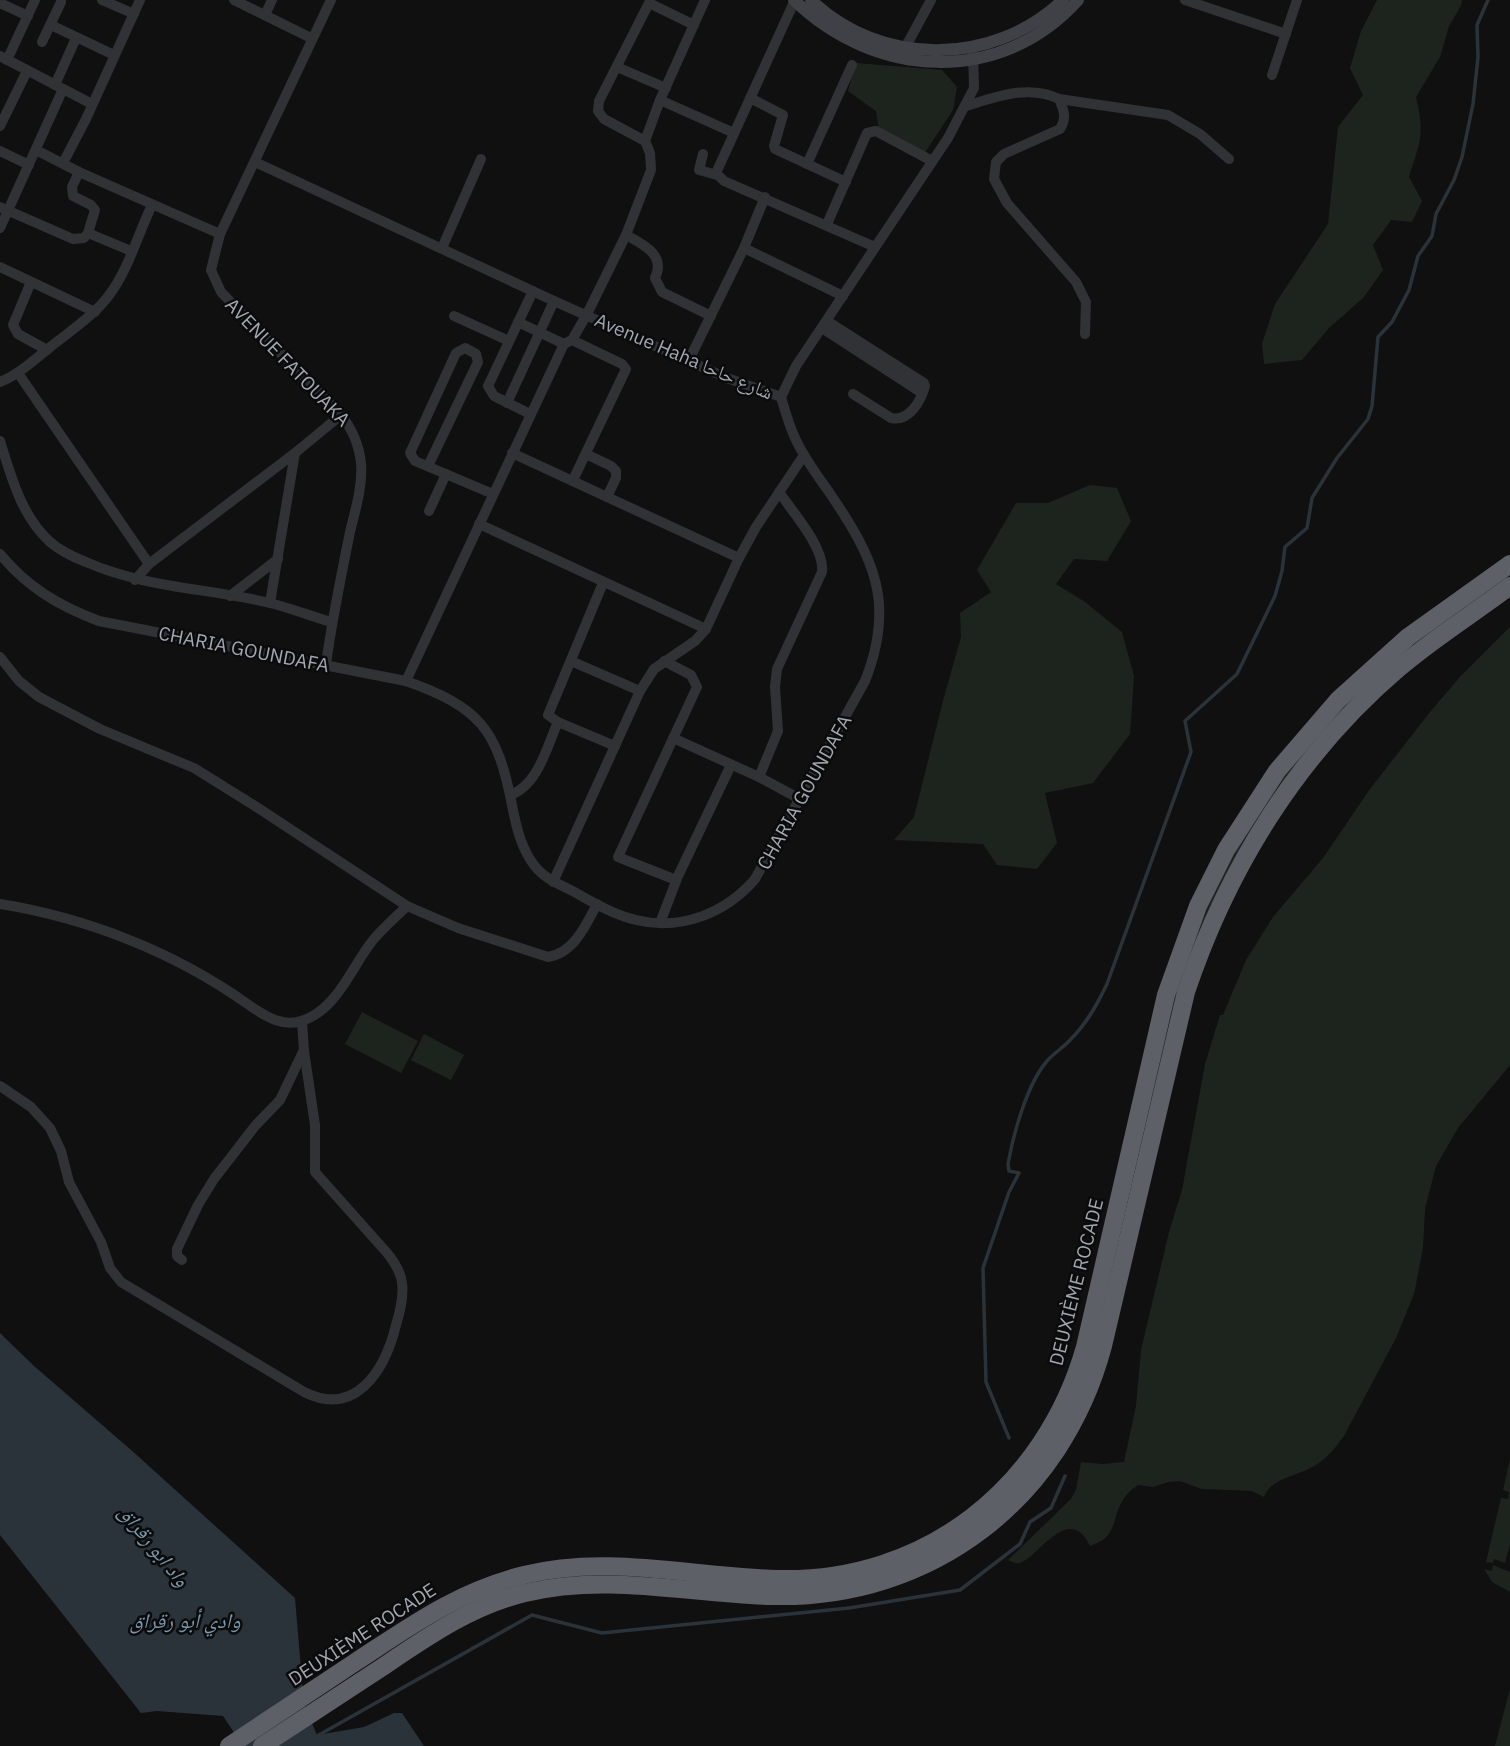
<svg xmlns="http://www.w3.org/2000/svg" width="1510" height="1746" viewBox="0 0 1510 1746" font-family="'IBM Plex Sans','Noto Naskh Arabic',sans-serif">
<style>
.green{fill:#1d241d}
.water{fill:#2a3339}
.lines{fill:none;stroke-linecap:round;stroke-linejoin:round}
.stream{stroke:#2a3339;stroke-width:3.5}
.street{stroke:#313236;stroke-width:10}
.secondary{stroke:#3f4146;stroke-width:12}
.highway{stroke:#5d6067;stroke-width:18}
.labels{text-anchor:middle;stroke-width:5;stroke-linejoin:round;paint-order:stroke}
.street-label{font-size:19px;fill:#a2a7b2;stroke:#0b0b0c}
.water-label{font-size:21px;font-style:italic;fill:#7997ad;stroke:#0b0b0c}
</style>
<rect width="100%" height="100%" fill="#101011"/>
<g class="green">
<path d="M1377,0H1462L1461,6L1449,26L1440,57L1416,97C1425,135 1420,142 1409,177L1422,201L1412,222L1391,220L1373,245L1383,270L1364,297L1329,328L1302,360L1264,364L1262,344L1275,304L1328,224L1338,127L1363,95L1350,68L1361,31Z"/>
<polygon points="856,63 942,70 957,87 953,110 924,154 879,130 876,111 848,91"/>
<polygon points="1090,485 1117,488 1131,521 1107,561 1074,559 1056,584 1085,602 1122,632 1134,676 1130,734 1093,783 1045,793 1057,843 1037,869 997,865 983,844 894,840 914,817 944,697 961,637 960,613 991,592 977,570 1016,503 1048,503"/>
<path d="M1510,574V577L1504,581L1406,652L1336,717L1276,792L1230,867L1206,917L1177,996L1084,1382C1036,1504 928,1586 795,1589C722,1591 650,1571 577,1577C534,1581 494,1593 455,1611L453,1609C494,1590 536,1577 580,1574C646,1570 711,1584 777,1587C914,1592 1032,1507 1082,1381L1174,995C1215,868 1284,753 1386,665C1425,631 1470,605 1510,574Z"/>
<path d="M1510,627V1065L1458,1128L1436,1166L1425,1209L1423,1248L1414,1294L1396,1338L1344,1436C1336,1447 1328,1457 1316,1465C1301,1475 1270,1478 1264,1497L1252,1491L1202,1489L1180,1481L1168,1482L1153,1487L1138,1485C1111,1503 1120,1525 1105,1538C1101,1542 1094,1544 1090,1546C1070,1504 1041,1552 1024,1561C1018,1565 1014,1563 1008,1560L1071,1499L1076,1490L1081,1462L1102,1464L1124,1462L1136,1406L1141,1350L1169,1232L1182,1190L1205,1064L1220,1015H1223L1246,960L1273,917L1323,858L1370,789L1430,712L1459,678Z"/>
<polygon points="362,1012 418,1041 401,1073 345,1044"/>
<polygon points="424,1034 464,1055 451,1080 411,1060"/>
<polygon points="1510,1459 1510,1543 1505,1563 1494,1559 1493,1563 1486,1562 1501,1498 1508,1499 1509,1492 1503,1490"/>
<polygon points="1493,1565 1510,1572 1510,1592 1492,1582 1484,1569 1492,1571"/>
<polygon points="1510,1689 1510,1746 1495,1746"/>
</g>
<polygon class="water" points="0,1333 34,1366 130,1449 295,1598 304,1705 317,1735 364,1727 394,1713 402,1713 424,1746 243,1746 223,1716 157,1711 141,1713 0,1535"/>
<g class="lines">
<g class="stream">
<path d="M1009,1438L986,1382L983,1268L1009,1192L1019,1173L1009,1171L1008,1164C1013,1135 1027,1084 1047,1061C1054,1053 1064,1047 1071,1039C1087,1023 1097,1005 1107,984L1191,752L1185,721L1237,674L1275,596L1282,571L1285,547L1307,528L1312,498L1337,458L1368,419L1372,406L1378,337L1392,322L1409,290L1418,256L1432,236L1436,214L1454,180L1462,157L1473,104L1478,57L1477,25L1488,0"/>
<polyline points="317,1736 532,1615 602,1633 849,1608 960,1590 1020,1544 1030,1522 1051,1508 1065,1476"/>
</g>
<g class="street">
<polyline points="102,0 134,14"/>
<polyline points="234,0 311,38"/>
<polyline points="795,0 716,173 724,181 875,247"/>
<polyline points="1185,0 1286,34"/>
<polyline points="0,3 28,16"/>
<polyline points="265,15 272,0"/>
<polyline points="51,25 114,55"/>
<polyline points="42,42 61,2"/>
<polyline points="905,48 931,0"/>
<polyline points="0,56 92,104"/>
<polyline points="7,60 35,0"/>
<polyline points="617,67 666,88"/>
<polyline points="1272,75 1297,0"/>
<polyline points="55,85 76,38"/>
<polyline points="750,98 783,115 774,146 775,149 846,182"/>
<polyline points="1059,99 1168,115 1200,134 1229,159"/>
<polyline points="660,100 734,133"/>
<path d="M966,106C996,97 1029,84 1059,99C1064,110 1067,118 1060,129L1004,154L996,162L994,179L1007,203L1076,282L1086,302L1085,334"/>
<polyline points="0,126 27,71"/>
<polyline points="645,141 604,119 598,111 599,101 649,3 694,25"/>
<polyline points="36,150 79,172 220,234"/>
<polyline points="0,151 29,165"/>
<polyline points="703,154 699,170 717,175"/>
<polyline points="255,162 554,301 727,378 781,397"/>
<polyline points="63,163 86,119 140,0"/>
<polyline points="807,164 852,65"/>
<polyline points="79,172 72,187 73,196 91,205 95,210 88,233"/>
<polyline points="0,207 73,239 84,238 88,233 131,251"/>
<polyline points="827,224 867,133 876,131 932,161"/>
<polyline points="0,228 63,89"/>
<path d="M626,235C644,245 666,255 655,278L662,292L711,316"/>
<polyline points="442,248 481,159"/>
<polyline points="744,248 843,296"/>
<polyline points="0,267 95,312"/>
<polyline points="31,282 13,325 18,334 47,350"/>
<polyline points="454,316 509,341"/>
<path d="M827,321L924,383L925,386C921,401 909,422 891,418L853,394"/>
<polyline points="518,322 564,344"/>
<polyline points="822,328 922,393"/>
<polyline points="572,340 622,364 626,369 573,480"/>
<polyline points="689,360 744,248 765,197"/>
<polyline points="18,373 149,564"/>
<path d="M0,382C18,375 34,360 49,348C70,331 94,316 110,294C129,268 138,234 152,205"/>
<polyline points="781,397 796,366 948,138 974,88 973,52"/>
<polyline points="507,403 554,301"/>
<polyline points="530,414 494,396 488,386 533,291"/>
<path d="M0,441C11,476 21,515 49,541C60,551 73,557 86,562C145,588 208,588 270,603C290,608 311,616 331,622"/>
<polyline points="512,453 739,558"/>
<polyline points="586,454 611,466 616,471 616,478 607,497"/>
<polyline points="428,466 478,362 476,354 465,348 456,353 410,453 415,461 493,494"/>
<polyline points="429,511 446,474"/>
<polyline points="479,524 706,629"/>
<path d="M0,554C27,587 59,606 99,621L406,681C479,707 497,728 512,805C516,826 521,848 534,865C545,880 562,885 578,894C596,904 615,915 636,920C681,931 726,913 755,879L865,681C896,603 874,558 829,492C817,475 804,458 795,438C789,425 785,411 781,397"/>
<polyline points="135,580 149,564 295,453 341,415"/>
<polyline points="603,583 548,715 558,722 615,746"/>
<polyline points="230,596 278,559"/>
<polyline points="270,603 295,453"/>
<path d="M0,657L19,681L39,697L100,729L194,768L255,806L407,906L458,928L548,957C574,953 586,925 597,904"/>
<polyline points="571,661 640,691"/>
<polyline points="664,661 691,675 697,687 618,857 676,880"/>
<path d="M326,664C332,620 341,576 350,532C355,511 363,486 361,463C359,444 353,430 341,415L221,292L211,270L220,234L331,0"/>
<polyline points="406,681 564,344 572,340 587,314 626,235 651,170 650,153 645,141 660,100 705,0"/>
<polyline points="673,738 759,777 800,799"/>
<path d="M759,777L778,731L775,687L777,669L822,572C825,548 792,511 779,492"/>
<path d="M510,795C538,786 547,746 558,722"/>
<polyline points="553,882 640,691 654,669 695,641 706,629 739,558 756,527 804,455"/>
<path d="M0,904C87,918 174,952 246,1003C266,1017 285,1030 309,1018C339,1004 353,965 373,940C383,928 396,917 407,906"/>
<polyline points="660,923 678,876 731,765"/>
<path d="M0,1086L31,1107L50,1128L61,1151L69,1182L101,1242L110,1268L121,1282L304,1392C356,1418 385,1370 396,1325C400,1312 404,1297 402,1283C401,1272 395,1263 388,1254L315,1172V1125L304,1051L302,1021"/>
<polyline points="182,1260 177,1256 177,1249 198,1205 214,1179 255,1126 280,1100 303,1052"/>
</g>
<g class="secondary">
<path d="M794,0C874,78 1000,87 1078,0"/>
<path d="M811,0C880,67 993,67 1063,0"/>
</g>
<g class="highway">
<path d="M229,1746C271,1718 314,1690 357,1661C412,1625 459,1591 524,1575C608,1554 693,1577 777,1579C925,1583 1045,1488 1085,1347L1166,995L1198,906L1226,850L1277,771L1338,700L1408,637L1510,564"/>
<path d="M262,1746C301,1720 341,1694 381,1668C427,1637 471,1606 525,1593C607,1573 690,1594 772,1596C932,1600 1062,1499 1103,1346L1186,992C1228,867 1298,754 1399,668C1434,638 1473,614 1510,586"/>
</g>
</g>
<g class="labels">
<g class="street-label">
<text transform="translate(684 356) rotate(23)" y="7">Avenue Haha شارع حاحا</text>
<text transform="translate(288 362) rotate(46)" y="7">AVENUE FATOUAKA</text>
<text transform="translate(244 649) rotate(11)" y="7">CHARIA GOUNDAFA</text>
<text transform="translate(804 792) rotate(-61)" y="7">CHARIA GOUNDAFA</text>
<text transform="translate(1076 1282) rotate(-76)" y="7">DEUXIÈME ROCADE</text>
<text transform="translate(362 1634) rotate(-33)" y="7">DEUXIÈME ROCADE</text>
</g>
<g class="water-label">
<text transform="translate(154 1546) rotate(51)" y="7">واد ابو رقراق</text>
<text x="185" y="1628">وادي أبو رقراق</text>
</g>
</g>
</svg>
